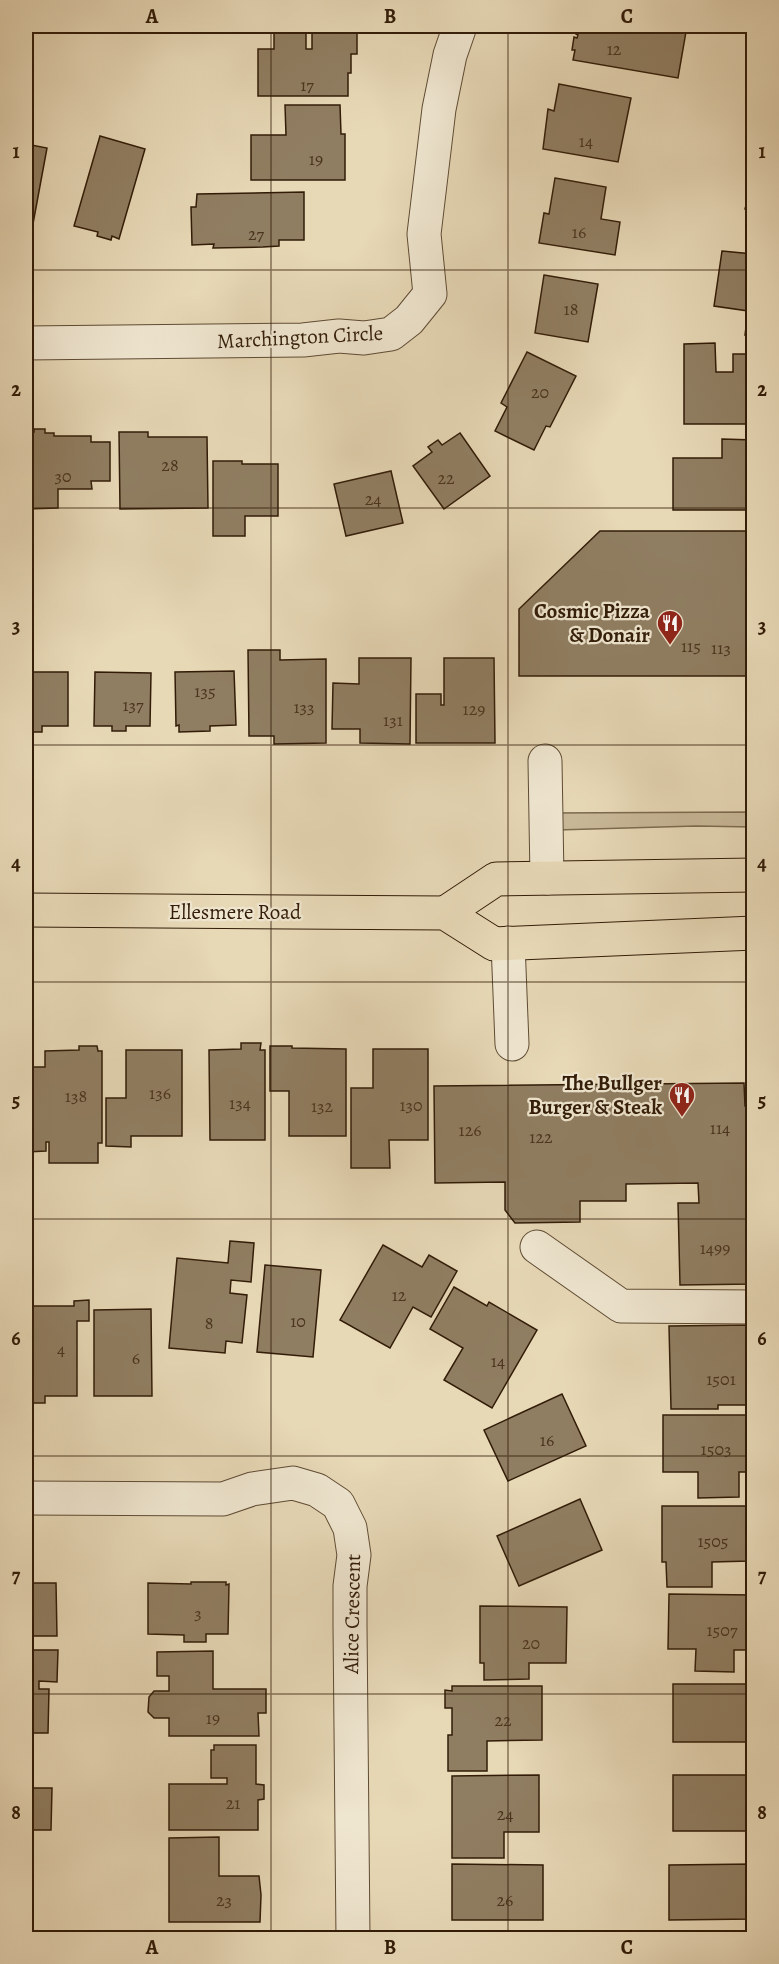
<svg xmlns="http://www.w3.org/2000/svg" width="779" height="1964" viewBox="0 0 779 1964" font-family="Alegreya,serif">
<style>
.green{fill:#c8b898;stroke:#7d6a50;stroke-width:1.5}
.building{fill:#907e62;stroke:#321c08;stroke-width:1.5}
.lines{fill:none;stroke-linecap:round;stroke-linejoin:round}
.minor-casing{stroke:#5f4b34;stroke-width:35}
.major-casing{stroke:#321c08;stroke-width:35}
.minor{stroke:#efe6d0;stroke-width:33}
.major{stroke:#e7d8b6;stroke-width:33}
.grid{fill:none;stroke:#321c08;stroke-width:1.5;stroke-opacity:0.55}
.labels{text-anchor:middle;stroke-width:4.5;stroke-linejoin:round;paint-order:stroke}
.number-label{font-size:18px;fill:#4a341e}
.street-label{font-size:21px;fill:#321c08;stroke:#efe6d0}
.poi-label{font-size:21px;font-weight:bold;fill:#321c08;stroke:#efe6d0;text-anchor:end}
.neatline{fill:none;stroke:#321c08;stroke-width:2}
.grid-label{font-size:20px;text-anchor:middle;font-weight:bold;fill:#321c08}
</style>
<rect width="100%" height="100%" fill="#e7d8b6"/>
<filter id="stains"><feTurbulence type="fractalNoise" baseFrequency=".00333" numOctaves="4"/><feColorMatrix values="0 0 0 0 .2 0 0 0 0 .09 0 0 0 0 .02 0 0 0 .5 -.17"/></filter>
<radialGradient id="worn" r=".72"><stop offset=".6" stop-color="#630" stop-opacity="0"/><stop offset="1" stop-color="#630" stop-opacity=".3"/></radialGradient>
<polygon class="green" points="753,812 753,827 696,826 557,830 549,813"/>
<g class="building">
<polygon points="312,26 357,26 357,54 351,54 351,73 348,73 348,96 258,96 258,49 274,49 274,29 306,29 306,49 312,49"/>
<polygon points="577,26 687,26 678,78 573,60 575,50 572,50 574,37 577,38 578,35 576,34"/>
<polygon points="559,84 631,98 618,162 543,149 548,109 554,111"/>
<polygon points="285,105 340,105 341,134 345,134 345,180 251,180 251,135 286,135"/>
<polygon points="100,136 145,149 119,239 112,236 111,240 97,236 98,232 74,226"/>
<polygon points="26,144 47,148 30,240 26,239 26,240"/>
<polygon points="555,178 606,187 601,219 620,222 615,255 539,243 544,213 549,214"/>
<polygon points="754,178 754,211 745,209"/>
<polygon points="304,192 304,240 279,240 279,246 263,247 213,248 214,244 192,245 191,207 196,207 197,194"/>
<polygon points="722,251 753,254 754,336 745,335 748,311 714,306"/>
<polygon points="544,275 598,284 588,342 535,333"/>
<polygon points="715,343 716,372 733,372 733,354 754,354 754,424 684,424 684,344"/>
<polygon points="527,352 576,376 550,427 546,426 534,450 495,431 507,407 501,403"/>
<polygon points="34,429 45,429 45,433 54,433 54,436 91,436 91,442 110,442 110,481 91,481 92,489 58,489 58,508 26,509 26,433 34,432"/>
<polygon points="119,432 148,432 148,437 207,437 208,508 120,509"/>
<polygon points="460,433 490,476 444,509 413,466 432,452 428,447 438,440 442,445"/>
<polygon points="722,439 754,440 754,510 673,510 673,458 722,458"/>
<polygon points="213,461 242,461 242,464 278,464 278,516 245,516 245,536 213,536"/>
<polygon points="391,471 403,523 346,536 334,484"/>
<polygon points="600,531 754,531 754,676 519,676 519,609"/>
<polygon points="248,650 280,650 280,660 326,659 326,743 274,744 274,736 249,736"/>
<polygon points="359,658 411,658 410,744 360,743 360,729 332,729 333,683 359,684"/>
<polygon points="444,658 494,658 495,743 416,743 416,694 441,694 441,705 444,705"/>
<polygon points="234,671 236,725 210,726 210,731 179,732 179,725 176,726 175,672"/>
<polygon points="26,672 68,672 68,726 42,726 42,732 28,732 28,726 26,726"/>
<polygon points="95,672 151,673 150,726 126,726 126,731 112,731 112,726 94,726"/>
<polygon points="241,1043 261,1043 260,1050 265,1050 265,1140 210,1140 209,1050 241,1049"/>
<polygon points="79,1046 97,1046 98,1051 102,1051 102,1143 98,1143 98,1163 49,1163 49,1142 46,1142 46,1151 26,1152 26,1067 45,1067 45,1051 79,1050"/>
<polygon points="270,1046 292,1046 292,1048 346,1049 346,1136 289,1136 289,1091 270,1091"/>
<polygon points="373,1049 428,1049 428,1140 389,1140 390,1168 351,1168 351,1088 373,1088"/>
<polygon points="126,1050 182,1050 182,1136 131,1136 131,1147 106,1146 106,1098 126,1098"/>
<polygon points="744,1083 745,1106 752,1106 754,1284 680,1285 678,1203 699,1203 698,1183 626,1184 626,1201 580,1201 580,1222 515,1223 505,1210 505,1182 435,1183 434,1086"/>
<polygon points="230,1241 254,1243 251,1282 231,1280 230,1293 247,1295 242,1343 226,1341 225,1353 169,1348 177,1258 228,1263"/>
<polygon points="383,1245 422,1267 429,1255 457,1271 431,1317 413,1307 390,1348 340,1320"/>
<polygon points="265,1265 321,1270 313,1357 257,1352"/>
<polygon points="454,1287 487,1306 489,1302 537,1330 492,1408 444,1380 463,1348 430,1329"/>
<polygon points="89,1300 89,1321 77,1321 77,1396 45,1396 45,1403 27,1403 27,1397 26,1397 26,1306 74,1306 74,1301"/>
<polygon points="151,1309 152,1396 94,1396 94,1310"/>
<polygon points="754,1325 754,1405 718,1405 718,1409 671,1409 669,1326"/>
<polygon points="562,1394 586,1446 508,1481 484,1430"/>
<polygon points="663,1415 750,1415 750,1422 753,1422 752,1437 750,1437 750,1441 754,1441 754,1466 749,1466 749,1472 739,1472 739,1497 698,1498 698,1472 663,1472"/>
<polygon points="580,1499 602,1550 519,1586 497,1536"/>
<polygon points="662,1506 750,1506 750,1530 754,1530 753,1557 750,1557 750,1561 712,1562 712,1587 667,1587 666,1562 662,1562"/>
<polygon points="191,1582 226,1582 226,1585 229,1584 228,1634 206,1634 206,1642 184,1642 184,1635 148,1634 148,1583 191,1584"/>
<polygon points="26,1583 56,1583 57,1636 26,1636"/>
<polygon points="669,1594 754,1595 754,1650 734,1650 734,1672 695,1671 696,1649 668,1649"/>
<polygon points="480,1606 567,1607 566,1663 529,1663 529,1679 484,1680 484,1663 480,1663"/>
<polygon points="26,1650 58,1650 57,1682 39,1681 39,1689 49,1689 48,1733 26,1733"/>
<polygon points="213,1651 213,1689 266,1689 266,1713 258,1713 259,1736 169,1736 169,1718 154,1718 148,1712 149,1697 154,1691 169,1691 169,1676 157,1676 157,1652"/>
<rect x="673" y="1684" width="81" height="58"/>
<polygon points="452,1686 542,1686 542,1740 487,1741 487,1771 448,1771 448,1735 452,1735 452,1708 445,1708 445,1690 452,1691"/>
<polygon points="214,1745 256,1745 256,1784 264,1785 264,1799 258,1800 258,1830 169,1830 169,1784 227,1784 227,1778 211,1778 211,1750 214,1750"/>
<polygon points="539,1775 539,1832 504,1832 504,1858 452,1858 452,1776"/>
<rect x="673" y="1775" width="81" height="56"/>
<polygon points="26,1783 27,1783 27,1788 52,1788 51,1830 26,1830"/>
<polygon points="219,1837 219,1876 259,1876 261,1895 260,1922 169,1922 169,1838"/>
<polygon points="452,1864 543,1865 543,1920 452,1920"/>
<polygon points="754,1864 754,1919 669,1920 669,1865"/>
</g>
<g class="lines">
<g class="minor-casing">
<g id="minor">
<polyline points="26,343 303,340 339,336 364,338 391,334 409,320 430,294 424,234 439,109 450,55 460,26"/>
<polyline points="545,761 547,878"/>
<polyline points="508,943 512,1044"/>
<polyline points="537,1247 621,1306 754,1307"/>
<polyline points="26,1498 223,1499 252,1489 293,1483 317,1490 338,1504 350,1528 354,1555 350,1586 350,1625 353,1938"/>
</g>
</g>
<g class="major-casing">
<g id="major">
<polyline points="26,910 445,913 494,944 754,933"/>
<polyline points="445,913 496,879 754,875"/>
</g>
</g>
<use href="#minor" class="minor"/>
<use href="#major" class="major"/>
</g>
<path class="grid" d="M271,26V1938M508,26V1938M26,270H754M26,508H754M26,745H754M26,982H754M26,1219H754M26,1456H754M26,1694H754"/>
<defs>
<g id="restaurant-pin" transform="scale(1.35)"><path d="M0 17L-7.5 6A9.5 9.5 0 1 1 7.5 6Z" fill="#8f2418" stroke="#efe6d0"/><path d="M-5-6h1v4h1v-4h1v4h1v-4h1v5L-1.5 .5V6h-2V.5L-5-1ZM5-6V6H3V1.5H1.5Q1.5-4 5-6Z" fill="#fff"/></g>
</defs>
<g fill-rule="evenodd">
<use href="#restaurant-pin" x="670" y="623"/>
<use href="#restaurant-pin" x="682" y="1095"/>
</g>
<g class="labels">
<g class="number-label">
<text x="614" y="55">12</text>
<text x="307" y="91">17</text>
<text x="586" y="147">14</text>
<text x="316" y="165">19</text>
<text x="579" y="238">16</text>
<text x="256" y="240">27</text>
<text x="571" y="315">18</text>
<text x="540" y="398">20</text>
<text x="170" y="471">28</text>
<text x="63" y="482">30</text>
<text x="446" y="484">22</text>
<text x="373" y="505">24</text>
<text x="691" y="652">115</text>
<text x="721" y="654">113</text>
<text x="205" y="697">135</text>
<text x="133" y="711">137</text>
<text x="304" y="713">133</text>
<text x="474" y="715">129</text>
<text x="393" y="726">131</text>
<text x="160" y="1099">136</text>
<text x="76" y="1102">138</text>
<text x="240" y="1109">134</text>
<text x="411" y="1111">130</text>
<text x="322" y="1112">132</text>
<text x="720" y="1134">114</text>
<text x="470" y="1136">126</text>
<text x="541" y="1143">122</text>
<text x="715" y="1254">1499</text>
<text x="399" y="1301">12</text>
<text x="298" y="1327">10</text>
<text x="209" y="1329">8</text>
<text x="61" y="1355">4</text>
<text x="136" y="1364">6</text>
<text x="498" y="1367">14</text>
<text x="721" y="1385">1501</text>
<text x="547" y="1446">16</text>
<text x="716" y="1455">1503</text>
<text x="713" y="1547">1505</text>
<text x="198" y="1619">3</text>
<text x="722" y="1636">1507</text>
<text x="531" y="1649">20</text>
<text x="213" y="1724">19</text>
<text x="503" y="1726">22</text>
<text x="233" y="1809">21</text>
<text x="505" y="1820">24</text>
<text x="224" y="1906">23</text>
<text x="505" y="1906">26</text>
</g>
<g class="street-label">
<text transform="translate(300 337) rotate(-3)" y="7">Marchington Circle</text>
<text x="235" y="919">Ellesmere Road</text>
<text transform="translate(352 1614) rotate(-89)" y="7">Alice Crescent</text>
</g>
<g class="poi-label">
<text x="650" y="618">Cosmic Pizza<tspan x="650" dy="24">&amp; Donair</tspan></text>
<text x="662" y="1090">The Bullger<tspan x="662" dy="24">Burger &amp; Steak</tspan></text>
</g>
</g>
<rect width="779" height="1964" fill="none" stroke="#e7d8b6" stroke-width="66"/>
<rect x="33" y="33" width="713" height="1898" class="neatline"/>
<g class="grid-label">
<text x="152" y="23">A</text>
<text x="390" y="23">B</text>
<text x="627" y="23">C</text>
<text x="16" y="158">1</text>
<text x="762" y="158">1</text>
<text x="16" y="396">2</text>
<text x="762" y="396">2</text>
<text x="16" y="633">3</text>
<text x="762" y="633">3</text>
<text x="16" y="870">4</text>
<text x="762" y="870">4</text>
<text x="16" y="1107">5</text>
<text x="762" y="1107">5</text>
<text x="16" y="1345">6</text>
<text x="762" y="1345">6</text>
<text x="16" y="1582">7</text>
<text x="762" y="1582">7</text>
<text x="16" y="1819">8</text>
<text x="762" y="1819">8</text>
<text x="152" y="1954">A</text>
<text x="390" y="1954">B</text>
<text x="627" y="1954">C</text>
</g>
<rect width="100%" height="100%" filter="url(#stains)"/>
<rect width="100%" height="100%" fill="url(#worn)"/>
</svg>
